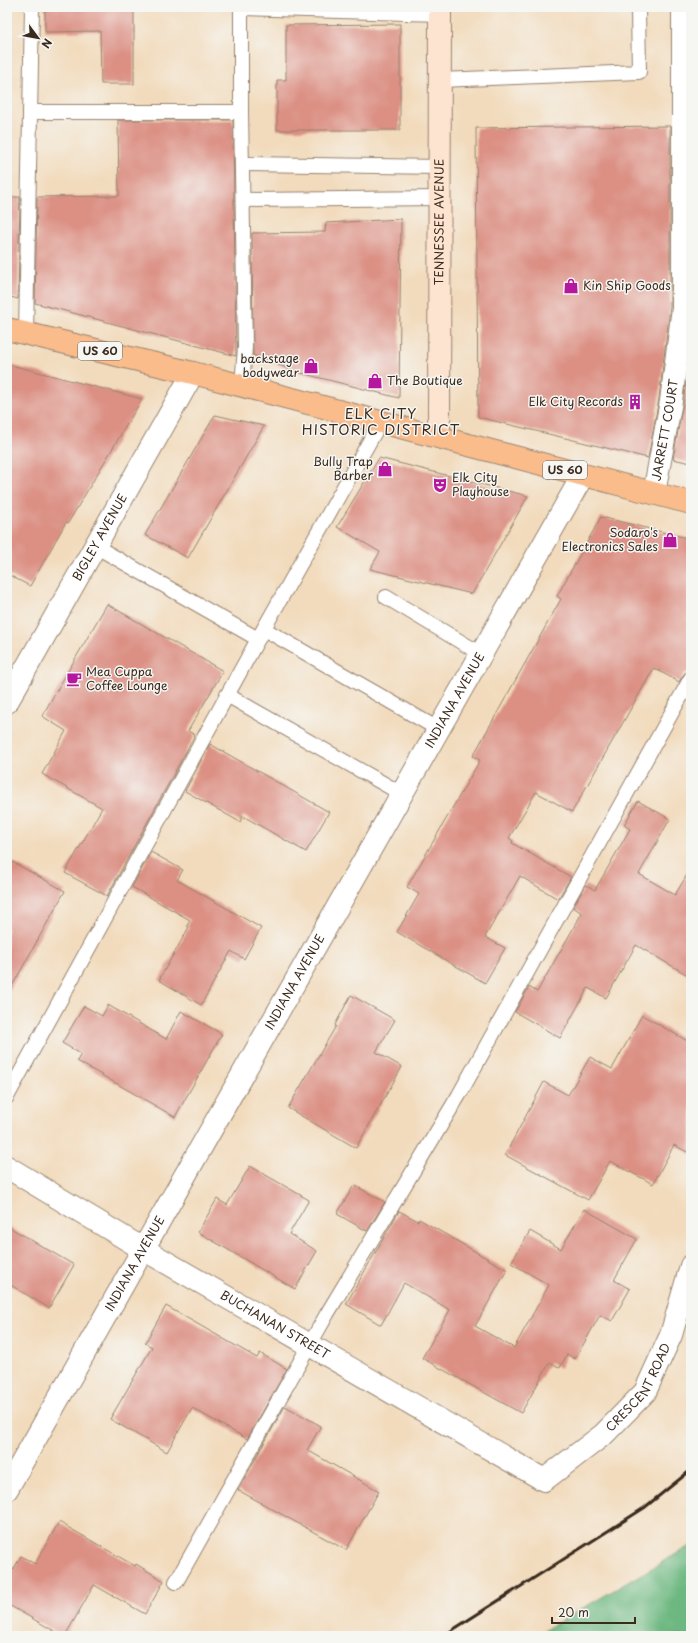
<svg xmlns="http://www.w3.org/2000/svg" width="698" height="1643" viewBox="0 0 698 1643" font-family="'Playpen Sans',sans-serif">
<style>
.forest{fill:#6db880;stroke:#54714f}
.building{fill:#dc9084}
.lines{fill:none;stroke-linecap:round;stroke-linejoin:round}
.lane-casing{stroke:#96826e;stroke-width:16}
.street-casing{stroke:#96826e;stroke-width:24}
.secondary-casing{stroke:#96826e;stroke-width:24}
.primary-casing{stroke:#96826e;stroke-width:24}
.lane{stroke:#fff;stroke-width:14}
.street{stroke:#fff;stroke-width:22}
.secondary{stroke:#fde4d1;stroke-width:22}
.primary{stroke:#fabc8b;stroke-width:22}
.rail{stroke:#3b2a1e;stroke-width:3}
.labels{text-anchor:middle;stroke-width:3;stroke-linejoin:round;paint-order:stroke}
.shield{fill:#f6f6f2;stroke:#73675e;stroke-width:1}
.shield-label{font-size:11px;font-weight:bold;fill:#3b2a1e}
.street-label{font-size:12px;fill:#3b2a1e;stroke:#f6f6f2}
.poi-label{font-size:12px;fill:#3b2a1e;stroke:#f6f6f2;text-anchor:start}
.quarter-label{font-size:14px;letter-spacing:1px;fill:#3b2a1e;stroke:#f6f6f2}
</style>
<rect width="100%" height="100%" fill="#f6f6f2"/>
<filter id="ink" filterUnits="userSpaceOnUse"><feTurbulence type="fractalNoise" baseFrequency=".025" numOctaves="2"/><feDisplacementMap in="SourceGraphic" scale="8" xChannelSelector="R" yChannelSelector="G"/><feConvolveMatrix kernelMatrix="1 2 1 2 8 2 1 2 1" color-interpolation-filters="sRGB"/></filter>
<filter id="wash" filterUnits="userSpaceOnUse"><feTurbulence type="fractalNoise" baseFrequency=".012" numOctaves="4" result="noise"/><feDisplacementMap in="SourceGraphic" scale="16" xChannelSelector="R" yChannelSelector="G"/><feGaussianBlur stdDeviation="0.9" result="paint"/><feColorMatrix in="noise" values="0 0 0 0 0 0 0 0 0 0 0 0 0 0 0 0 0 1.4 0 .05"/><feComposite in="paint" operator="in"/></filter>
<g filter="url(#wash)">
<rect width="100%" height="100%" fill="#f2dbbd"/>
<polygon class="forest" points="691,1545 691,1636 535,1636 690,1546"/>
<g id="blocks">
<g class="building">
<polygon points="45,7 134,7 134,84 101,84 100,31 45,32"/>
<polygon points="400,24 400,130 277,130 277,80 286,80 286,25"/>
<polygon points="118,120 233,120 236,356 35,303 37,197 119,196"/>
<polygon points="670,126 670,307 659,399 648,458 478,417 476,128"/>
<polygon points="7,197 20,197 18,299 7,296"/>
<polygon points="401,219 399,398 297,372 253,355 252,233 325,232 326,223"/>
<polygon points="691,344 691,463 673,459 683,403"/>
<polygon points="7,364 142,399 68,523 66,522 30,586 7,574"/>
<polygon points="215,415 264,426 188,558 145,535"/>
<polygon points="379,458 528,496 472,594 370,569 380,552 337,527"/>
<polygon points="601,517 691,539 691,670 684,674 679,682 654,668 572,812 536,792 509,838 513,841 512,843 571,877 558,899 520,876 485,937 505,948 485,983 397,932 419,894 407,887 480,760 473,756 561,599 557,596"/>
<polygon points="107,604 223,671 188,731 195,735 107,896 65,873 102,808 42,774 66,731 42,716"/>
<polygon points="210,744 329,812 306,852 243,816 240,822 185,791"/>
<polygon points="638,801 670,819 639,874 675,895 691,868 691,977 636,945 606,998 588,988 560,1038 515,1012 529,987 537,992 582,913 573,907 586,885 595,890 630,829 624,825"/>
<polygon points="151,852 183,870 177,880 261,928 244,959 231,951 201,1005 159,980 189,927 187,926 190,920 132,887"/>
<polygon points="7,859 65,891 7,995"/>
<polygon points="351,995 395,1020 376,1052 402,1067 356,1148 288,1108 336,1026 335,1025"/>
<polygon points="108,1005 166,1039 181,1011 222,1034 175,1117 77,1061 81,1054 62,1043 84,1006 102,1016"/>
<polygon points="642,1015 691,1043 691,1154 674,1145 653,1184 610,1161 588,1200 505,1155 544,1082 568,1095 590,1057 612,1069"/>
<polygon points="250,1166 309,1200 289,1234 317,1251 295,1289 198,1232 217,1199 227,1205"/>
<polygon points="354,1185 385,1202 367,1231 337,1214"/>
<polygon points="584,1209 637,1239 614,1280 630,1289 612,1321 600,1315 575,1359 567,1354 560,1368 550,1362 521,1413 422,1358 450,1310 404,1283 381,1325 346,1304 399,1211 418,1221 419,1219 507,1270 475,1326 514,1348 549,1285 511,1263 530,1231 561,1249"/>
<polygon points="7,1226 74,1265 49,1308 7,1283"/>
<polygon points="166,1306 257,1358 260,1353 287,1369 247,1439 192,1408 167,1452 110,1419 152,1347 145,1343"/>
<polygon points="285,1406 321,1426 307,1450 379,1491 346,1550 238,1490"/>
<polygon points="59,1522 135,1566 136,1564 164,1581 145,1614 94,1585 65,1636 63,1636 7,1604 7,1581 21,1556 35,1564"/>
</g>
</g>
</g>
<g filter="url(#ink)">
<use href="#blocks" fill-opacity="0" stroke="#96826e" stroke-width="1"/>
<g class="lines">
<g class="lane-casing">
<g id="lane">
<polyline points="241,8 440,14"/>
<polyline points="440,80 639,72 638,7"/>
<polyline points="30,112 241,112 241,7"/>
<polyline points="241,112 245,347 242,386"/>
<polyline points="242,164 440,167"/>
<polyline points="243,200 440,198"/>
<polyline points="26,334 32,7"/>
<polyline points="95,546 258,639"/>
<polyline points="386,597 481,654"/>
<polyline points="264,629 438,729"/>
<polyline points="227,695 402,794"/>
<polyline points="7,1097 258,639 381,421"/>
<polyline points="176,1582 327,1314 459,1095 691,678"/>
</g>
</g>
<g class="street-casing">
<g id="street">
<path id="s1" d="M654,493L671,401L683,308V7"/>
<path id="s2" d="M7,702L193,373"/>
<path id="s3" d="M7,1167L143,1249L544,1480L604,1434L645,1392L671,1335L691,1266"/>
<path id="s4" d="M7,1489L583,475"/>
</g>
</g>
<g class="secondary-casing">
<g id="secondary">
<path id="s5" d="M439,436L440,7"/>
</g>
</g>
<g class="primary-casing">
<polyline id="primary" points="7,329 193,373 691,503"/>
</g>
<use href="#lane" class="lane"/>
<use href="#street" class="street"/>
<use href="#secondary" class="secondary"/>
<use href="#primary" class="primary"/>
<polyline class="rail" points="443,1636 644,1508 691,1470"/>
</g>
</g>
<defs>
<g id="shop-bare" transform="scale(1.2)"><path d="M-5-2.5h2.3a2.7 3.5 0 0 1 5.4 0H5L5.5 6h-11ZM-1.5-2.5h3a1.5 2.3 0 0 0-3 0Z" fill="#b5179e" stroke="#f6f6f2" stroke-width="2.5" paint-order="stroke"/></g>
<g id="building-bare" transform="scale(1.2)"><path d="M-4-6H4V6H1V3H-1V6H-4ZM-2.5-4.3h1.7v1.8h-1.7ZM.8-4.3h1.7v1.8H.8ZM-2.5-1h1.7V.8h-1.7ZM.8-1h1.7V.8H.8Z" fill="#b5179e" stroke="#f6f6f2" stroke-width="2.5" paint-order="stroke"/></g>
<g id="theatre-bare" transform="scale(1.2)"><path d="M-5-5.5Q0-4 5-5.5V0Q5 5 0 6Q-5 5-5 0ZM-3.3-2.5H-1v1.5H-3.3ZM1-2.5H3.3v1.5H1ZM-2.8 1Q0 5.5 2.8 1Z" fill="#b5179e" stroke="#f6f6f2" stroke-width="2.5" paint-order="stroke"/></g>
<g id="cafe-bare" transform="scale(1.2)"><path d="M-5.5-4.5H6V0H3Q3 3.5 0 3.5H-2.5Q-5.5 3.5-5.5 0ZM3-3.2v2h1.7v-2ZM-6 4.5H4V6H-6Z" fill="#b5179e" stroke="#f6f6f2" stroke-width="2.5" paint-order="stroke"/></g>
</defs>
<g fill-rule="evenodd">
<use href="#shop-bare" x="571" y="286"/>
<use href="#shop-bare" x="311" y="366"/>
<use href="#shop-bare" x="375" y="381"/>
<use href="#building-bare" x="635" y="402"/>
<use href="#shop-bare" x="385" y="469"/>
<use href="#theatre-bare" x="440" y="485"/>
<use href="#shop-bare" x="670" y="540"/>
<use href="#cafe-bare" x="74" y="679"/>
</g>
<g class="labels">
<g class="shield">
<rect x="78" y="342" width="44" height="18" rx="3"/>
<rect x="543" y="461" width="44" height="18" rx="3"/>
</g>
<g class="shield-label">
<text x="100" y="355">US 60</text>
<text x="565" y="474">US 60</text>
</g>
<g class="street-label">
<text dy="4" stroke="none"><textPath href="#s5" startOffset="214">TENNESSEE AVENUE</textPath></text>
<text dy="4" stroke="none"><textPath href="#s1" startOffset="64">JARRETT COURT</textPath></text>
<text dy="4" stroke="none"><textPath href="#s2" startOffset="189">BIGLEY AVENUE</textPath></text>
<text dy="4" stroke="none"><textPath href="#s4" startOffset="907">INDIANA AVENUE</textPath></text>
<text dy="4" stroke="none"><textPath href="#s4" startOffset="583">INDIANA AVENUE</textPath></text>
<text dy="4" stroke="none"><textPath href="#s4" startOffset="259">INDIANA AVENUE</textPath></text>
<text dy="4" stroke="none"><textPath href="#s3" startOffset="311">BUCHANAN STREET</textPath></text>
<text dy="4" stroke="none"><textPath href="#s3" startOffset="756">CRESCENT ROAD</textPath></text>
</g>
<g class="poi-label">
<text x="583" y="290">Kin Ship Goods</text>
<text x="299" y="363" text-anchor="end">backstage<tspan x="299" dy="14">bodywear</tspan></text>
<text x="387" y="385">The Boutique</text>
<text x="623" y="406" text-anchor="end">Elk City Records</text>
<text x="373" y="466" text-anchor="end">Bully Trap<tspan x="373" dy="14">Barber</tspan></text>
<text x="452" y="482">Elk City<tspan x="452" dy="14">Playhouse</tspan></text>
<text x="658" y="537" text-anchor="end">Sodaro's<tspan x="658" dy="14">Electronics Sales</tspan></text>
<text x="86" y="676">Mea Cuppa<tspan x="86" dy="14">Coffee Lounge</tspan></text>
</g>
<g class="quarter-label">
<text x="381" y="419">ELK CITY<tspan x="381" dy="16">HISTORIC DISTRICT</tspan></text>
</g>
</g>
<rect width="698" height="1643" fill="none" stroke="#f6f6f2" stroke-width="24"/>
<g transform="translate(38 38) rotate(122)" stroke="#f6f6f2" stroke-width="3" paint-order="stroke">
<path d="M0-3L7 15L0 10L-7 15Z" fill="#3b2a1e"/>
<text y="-6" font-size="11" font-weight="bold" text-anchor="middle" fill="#3b2a1e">N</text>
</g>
<path d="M552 1617v6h83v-6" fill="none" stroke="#3b2a1e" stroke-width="2"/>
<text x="558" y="1617" font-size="12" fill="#3b2a1e" stroke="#f6f6f2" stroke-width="3" paint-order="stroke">20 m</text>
</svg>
